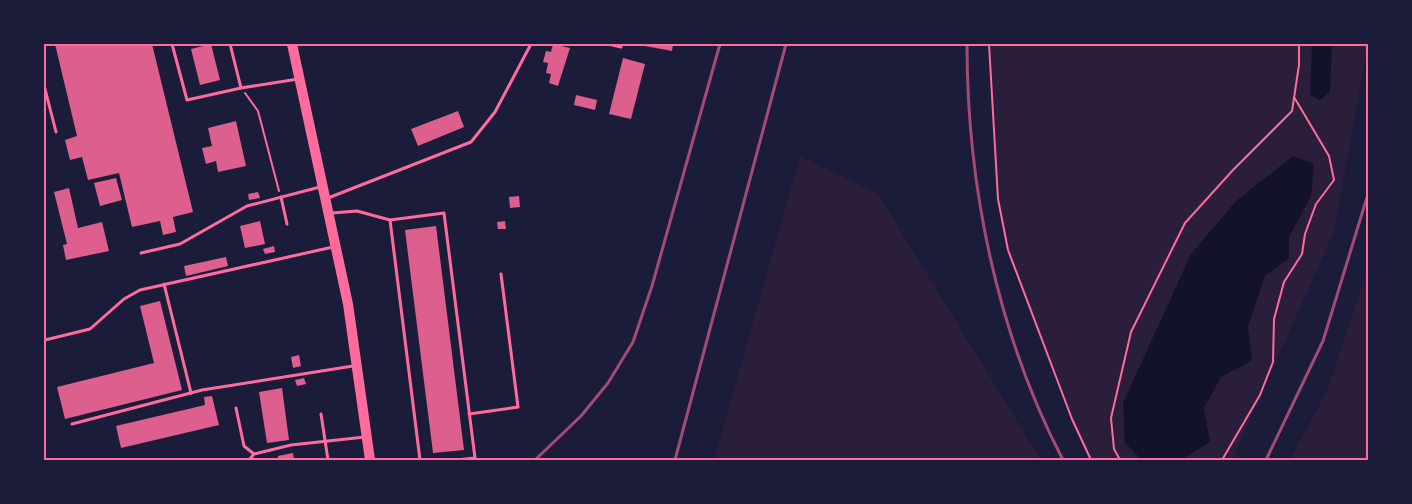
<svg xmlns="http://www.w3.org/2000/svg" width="1412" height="504" viewBox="0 0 1412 504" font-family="Helvetica,sans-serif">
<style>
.green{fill:#2a1e3b}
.water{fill:#12122b}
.building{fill:#dd5f8e}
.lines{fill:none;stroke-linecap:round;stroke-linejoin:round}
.path{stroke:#ff6b9d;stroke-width:2}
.service{stroke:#ff6b9d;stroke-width:3}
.primary{stroke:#ff6b9d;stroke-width:10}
.rail{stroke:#a44b75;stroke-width:3}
.neatline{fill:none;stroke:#ff6b9d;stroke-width:2}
</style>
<rect width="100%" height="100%" fill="#1b1b3a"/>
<g class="green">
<polygon points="989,44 1368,44 1334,232 1232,460 1091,460 1072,419 1008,250 998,199"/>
<polygon points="800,156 878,194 1041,460 714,460"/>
<polygon points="1368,268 1368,460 1290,460 1328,389"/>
</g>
<g class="water">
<polygon points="1312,44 1332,44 1330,92 1320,100 1310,95"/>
<polygon points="1293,156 1314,164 1311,196 1289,237 1289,258 1265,276 1248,326 1252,361 1221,377 1204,408 1210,442 1181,460 1142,460 1125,443 1123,403 1191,254 1236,201"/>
</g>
<g class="building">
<polygon points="55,44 152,44 193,212 173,217 176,232 163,235 160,221 132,227 119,173 88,180 82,157 70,160 65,140 77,136"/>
<polygon points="211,44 220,80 200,85 191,49"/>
<polygon points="553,44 570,48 558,86 549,83 551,74 546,73 548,63 543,62 546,51 551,52"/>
<polygon points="634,44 673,44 672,51"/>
<polygon points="623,58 645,64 631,119 609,114"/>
<polygon points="576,95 597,100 595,110 574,105"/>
<polygon points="458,111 464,127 418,146 411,129"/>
<polygon points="236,121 246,166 218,172 216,161 206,164 202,148 212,146 208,128"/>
<polygon points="116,178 122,200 100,206 94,183"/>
<polygon points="69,188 78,228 102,222 109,251 66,260 63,245 67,244 54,192"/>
<polygon points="258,192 260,198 249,200 248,194"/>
<polygon points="519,196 520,207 510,208 509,197"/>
<polygon points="260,221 265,244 245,248 240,226"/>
<polygon points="505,221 506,229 498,229 497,222"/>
<polygon points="436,226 464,450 433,453 405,230"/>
<polygon points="274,246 275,252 265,254 263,249"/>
<polygon points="226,257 228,266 186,276 184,266"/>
<polygon points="160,301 182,390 65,419 57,387 154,363 140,306"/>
<polygon points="299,355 301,366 293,368 291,357"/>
<polygon points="304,378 306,384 297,386 295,380"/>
<polygon points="282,388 289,440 267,443 259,392"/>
<polygon points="212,396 219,425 121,448 116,426 205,405 204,397"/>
<polygon points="293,453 294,460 278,460 278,456"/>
</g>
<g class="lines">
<g class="path">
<polyline points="989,44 998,199 1008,250 1072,419 1091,460"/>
<polyline points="245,93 258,111 279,191"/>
<polyline points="1120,460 1114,449 1111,418 1131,332 1185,223 1233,170 1292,111 1299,65 1299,44"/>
<polyline points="1222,460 1260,395 1273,362 1274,319 1284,282 1302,254 1305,234 1316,204 1334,180 1329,156 1294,97"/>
</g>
<g class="service">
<polyline points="172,44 187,100 241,88 298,79"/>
<polyline points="230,44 241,88"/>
<polyline points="608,44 621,47"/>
<polyline points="44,85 56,132"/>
<polyline points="281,197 287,224"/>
<polyline points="328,198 471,142 495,112 531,44"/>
<polyline points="332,213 357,211 390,220 444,213 475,458 456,460"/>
<polyline points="390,220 420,460"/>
<polyline points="141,253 180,244 247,206 320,187"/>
<polyline points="164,284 191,393"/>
<polyline points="45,340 90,329 124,299 140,290 333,247"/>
<polyline points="236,408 244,446 254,454"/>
<polyline points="321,414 328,460"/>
<polyline points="469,414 518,407 501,274"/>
<polyline points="72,424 202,390 353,366"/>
<polyline points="249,460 254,454 291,445 365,437"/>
</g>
<polyline class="primary" points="292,44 348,304 370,460"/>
<g class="rail">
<path d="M967,44C967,186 997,333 1063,460"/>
<polyline points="535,460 581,416 608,383 633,342 652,286 720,44"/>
<polyline points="675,460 786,44"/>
<polyline points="1266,460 1323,341 1368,194"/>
</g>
</g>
<rect width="1412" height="504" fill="none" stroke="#1b1b3a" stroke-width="90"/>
<rect x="45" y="45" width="1322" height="414" class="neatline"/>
</svg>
